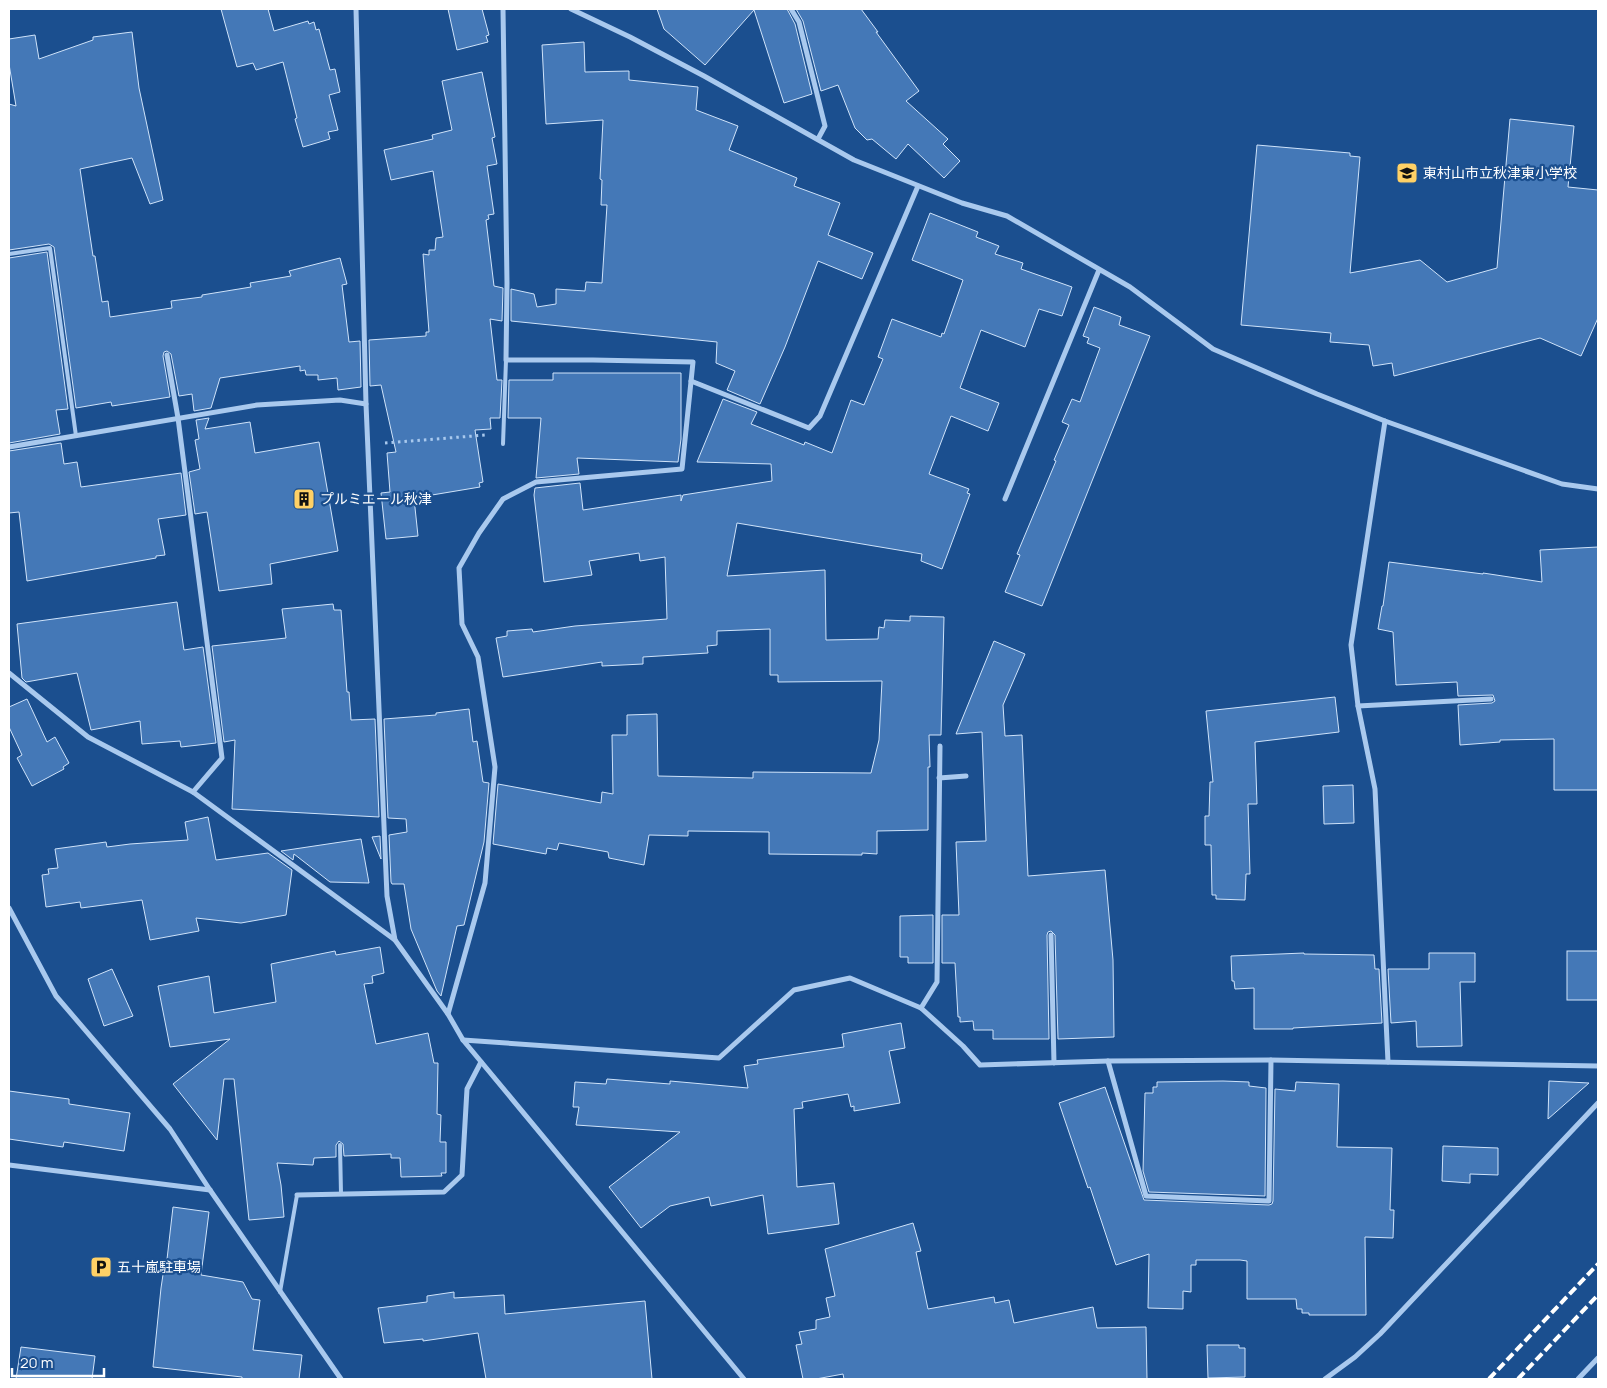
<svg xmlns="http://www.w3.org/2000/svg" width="1607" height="1388" viewBox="0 0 1607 1388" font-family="Manrope,'Noto Sans JP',sans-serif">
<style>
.building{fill:#4478b7;stroke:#cfe3fa}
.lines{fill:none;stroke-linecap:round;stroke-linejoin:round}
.path{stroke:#a9c9ee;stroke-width:3;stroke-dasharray:2.5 4;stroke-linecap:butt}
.lane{stroke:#a9c9ee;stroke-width:4}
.street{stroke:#a9c9ee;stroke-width:5}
.rail{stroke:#fff;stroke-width:4;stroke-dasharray:9 4;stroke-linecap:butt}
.labels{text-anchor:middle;stroke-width:4.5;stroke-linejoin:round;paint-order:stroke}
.poi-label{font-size:14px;fill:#fff;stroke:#1b4f8f;text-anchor:start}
</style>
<rect width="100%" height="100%" fill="#1b4f8f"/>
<g class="building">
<polygon points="221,9 268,9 274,31 308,21 309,24 314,22 316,30 319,29 330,70 335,69 340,92 329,95 338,130 328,132 330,139 303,147 295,119 297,118 283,62 256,70 253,63 237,67"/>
<polygon points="448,9 482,9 489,35 486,36 488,42 457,50"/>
<polygon points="657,9 787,9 795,24 812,94 784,103 754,10 705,65 664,29"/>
<polygon points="796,9 861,9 878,32 876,32 919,91 906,101 948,139 943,144 960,161 944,178 908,144 896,159 872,139 867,140 855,128 838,85 821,91 803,21"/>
<polygon points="132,32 139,88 163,200 150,204 132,158 80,169 93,256 95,256 102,302 108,301 110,317 172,308 171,301 202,297 202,295 251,287 250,283 291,276 289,271 340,258 347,284 342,285 349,342 360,341 361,387 338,390 337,378 318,380 318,375 306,375 305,370 300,371 300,366 273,370 220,378 211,408 194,411 192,394 179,396 171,354 167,351 164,352 163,356 170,397 112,406 111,402 76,408 54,247 49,244 9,250 9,104 16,106 9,64 9,39 35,35 39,59 93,40 93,37"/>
<polygon points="584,42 585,72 629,71 629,80 698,87 696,110 738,126 729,150 797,178 794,186 840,203 828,235 873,253 862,279 818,261 785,347 760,404 727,390 735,371 716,363 717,342 511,321 511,289 534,294 537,307 556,304 556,289 585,291 586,282 602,283 607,205 601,205 602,180 600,179 603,120 546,124 542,45"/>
<polygon points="482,72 495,137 492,138 497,164 487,166 494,214 488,215 489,219 486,220 494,286 503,288 502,321 490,319 497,380 502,380 500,418 490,418 491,429 475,430 483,482 479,483 480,487 414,498 418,536 386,539 381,493 390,492 387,453 396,452 381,385 370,386 369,340 426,336 426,332 429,332 423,254 429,255 429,250 435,250 436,238 443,237 433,171 391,180 384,150 433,139 432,135 452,130 442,81"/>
<polygon points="1510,119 1574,126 1568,187 1598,190 1598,318 1581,356 1540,338 1394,376 1392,363 1373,366 1369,345 1330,342 1331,333 1241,325 1257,145 1350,153 1350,156 1360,157 1350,273 1420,260 1447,282 1497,268"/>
<polygon points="930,213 978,232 976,237 999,246 995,254 1023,263 1021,269 1072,287 1062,316 1039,309 1025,347 981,330 960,388 999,403 988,431 951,416 929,474 969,489 967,493 970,494 942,569 921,561 922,554 737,523 727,576 825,570 826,640 878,639 879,627 884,628 885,620 910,621 910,616 944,617 941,735 929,735 930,767 928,767 928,830 877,831 877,854 862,853 862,855 769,854 769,832 688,831 688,836 649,835 644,865 609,858 608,852 559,843 557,850 547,848 546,854 493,844 498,784 601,803 602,792 613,794 612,735 627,735 627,715 657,714 658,776 753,778 753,772 871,773 879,740 882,681 778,682 778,675 770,675 770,629 717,631 717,645 707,646 708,653 643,657 643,664 602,666 602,662 503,677 496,638 507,636 507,631 532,629 533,632 575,626 667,619 665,557 640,561 639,553 589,561 592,575 544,582 534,495 535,488 580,483 583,510 681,495 681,501 683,495 772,481 771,464 697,462 723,399 757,412 751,424 804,445 805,442 832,453 851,400 864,405 883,359 878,357 892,319 941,337 942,333 944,334 963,280 912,260"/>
<polygon points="47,252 68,409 56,410 60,434 9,443 9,258"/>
<polygon points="1094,307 1121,317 1119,325 1150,336 1042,606 1005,592 1020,555 1017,554 1056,461 1054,460 1069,425 1062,422 1072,399 1080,402 1100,348 1087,343 1089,338 1083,336"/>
<polygon points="553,373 681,373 681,439 678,462 577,458 579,474 536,478 541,418 508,418 509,380 553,380"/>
<polygon points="209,418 205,429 250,422 255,453 319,442 338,551 270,564 272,584 219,591 207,512 195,514 189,472 200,469 195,440 199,439 196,420"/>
<polygon points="61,443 64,464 77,462 81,487 181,473 186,515 158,519 165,555 156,556 156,558 27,581 19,512 9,513 9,451"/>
<polygon points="1598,547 1598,790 1554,790 1554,739 1500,740 1500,742 1460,745 1458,705 1492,703 1495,701 1493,695 1458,696 1457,682 1396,685 1393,632 1378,629 1382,606 1383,606 1389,562 1483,574 1483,573 1542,582 1540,550"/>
<polygon points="177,602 184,650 203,647 216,743 181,747 180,741 142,744 140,721 91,730 77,673 26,682 22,678 17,624"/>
<polygon points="333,604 334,610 341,610 347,692 349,692 351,720 375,719 379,817 232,809 235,740 224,742 212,646 286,638 282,609"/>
<polygon points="994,641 1025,654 1003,705 1005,736 1022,735 1028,876 1105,870 1113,960 1114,1037 1058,1039 1055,935 1051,931 1048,932 1047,935 1049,1039 993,1039 993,1030 974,1030 973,1021 960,1022 960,1017 958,1017 955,963 942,963 942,915 959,915 956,842 986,841 982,732 956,734"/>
<polygon points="1335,697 1339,732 1255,742 1257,804 1248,804 1250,874 1246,874 1245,900 1216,899 1216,895 1212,895 1211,845 1205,845 1205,816 1209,816 1210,782 1213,782 1206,711"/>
<polygon points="27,699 47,742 55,737 69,763 63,767 64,769 32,786 17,758 22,755 9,727 9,707"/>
<polygon points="469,709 473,742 477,741 483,782 489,783 484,842 464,925 457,926 441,996 437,991 411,929 404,884 392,884 391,882 389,835 407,832 406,819 388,818 384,719 436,715 436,713"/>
<polygon points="1353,785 1354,823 1324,824 1323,786"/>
<polygon points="208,817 216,860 268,853 292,870 286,915 241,923 196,918 199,931 150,940 142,900 81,908 80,902 46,907 42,875 49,874 48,869 58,868 55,849 106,842 107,847 130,844 188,840 185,822"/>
<polygon points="380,836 381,859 372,837"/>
<polygon points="361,839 369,883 330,882 294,854 293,860 281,851"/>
<polygon points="933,915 933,963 908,963 908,957 900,957 900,916"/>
<polygon points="380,947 384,973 372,976 373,983 364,984 376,1044 428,1033 434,1063 438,1063 437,1114 441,1115 440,1142 446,1142 446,1173 441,1173 442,1176 401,1177 400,1158 391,1158 391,1154 344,1156 343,1144 339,1141 336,1145 336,1157 314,1158 313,1165 277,1163 281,1185 284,1217 249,1220 234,1079 224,1079 217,1140 173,1084 230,1039 170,1047 158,986 209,976 214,1013 276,1002 271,964 335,951 336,955"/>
<rect x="1567" y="951" width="31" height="49"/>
<polygon points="1304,953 1304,954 1374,955 1375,969 1379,969 1382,1023 1293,1028 1293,1029 1254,1029 1254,988 1235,989 1234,981 1232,981 1231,956"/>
<polygon points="1429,953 1475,953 1475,982 1460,982 1462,1046 1417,1047 1416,1021 1391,1023 1388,969 1429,969"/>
<polygon points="112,969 133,1016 104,1026 88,979"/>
<polygon points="901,1023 905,1048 889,1051 900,1103 854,1111 854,1106 851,1107 848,1094 802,1102 803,1108 794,1109 797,1187 834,1183 839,1224 768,1234 763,1195 711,1206 709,1197 670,1206 641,1228 609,1187 680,1132 576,1125 579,1107 573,1107 575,1082 606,1084 607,1079 670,1084 670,1081 748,1088 744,1066 758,1064 757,1060 844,1047 842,1034"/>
<polygon points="1223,1081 1249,1082 1249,1086 1266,1088 1265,1196 1149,1192 1143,1171 1145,1093 1153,1093 1153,1087 1157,1087 1157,1082"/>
<polygon points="1549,1081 1589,1083 1548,1119"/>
<polygon points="1296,1082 1339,1084 1337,1147 1392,1148 1390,1210 1394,1210 1393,1238 1365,1237 1366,1315 1309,1315 1309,1313 1302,1313 1302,1309 1297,1309 1296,1299 1247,1299 1247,1261 1240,1260 1196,1260 1196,1265 1191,1265 1191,1292 1183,1291 1183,1309 1148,1308 1149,1254 1116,1265 1090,1187 1088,1188 1059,1103 1105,1087 1144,1200 1269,1205 1272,1204 1273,1201 1275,1089 1295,1091"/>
<polygon points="9,1091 69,1099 69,1104 130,1113 124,1151 64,1142 63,1147 9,1139"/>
<polygon points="1443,1146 1498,1148 1498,1175 1470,1174 1470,1183 1442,1181"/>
<polygon points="173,1207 209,1212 201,1275 243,1282 252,1299 260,1300 253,1350 302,1355 299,1379 242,1379 242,1377 153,1367 161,1288 164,1268 166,1268"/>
<polygon points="913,1223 921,1251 916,1252 928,1309 994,1297 995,1303 1009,1300 1014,1323 1093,1307 1097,1328 1146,1327 1147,1379 844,1379 843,1374 816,1379 803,1379 796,1345 802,1344 799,1332 816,1329 816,1320 830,1317 826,1298 835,1296 825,1249"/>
<polygon points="454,1292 454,1298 504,1295 505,1314 645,1301 652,1379 486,1379 478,1333 423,1341 423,1339 384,1343 378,1308 427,1302 427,1296"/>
<polygon points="1207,1345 1239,1345 1239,1348 1245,1348 1245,1377 1208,1378"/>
<polygon points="21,1347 95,1356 92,1379 16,1379"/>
</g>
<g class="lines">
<polyline class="path" points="385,443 486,435"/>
<g class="lane">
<polyline points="9,254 50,248 76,436"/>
<polyline points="503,444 506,360"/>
<polyline points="340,1145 341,1194"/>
<polyline points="280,1292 297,1195"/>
</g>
<g class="street">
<polyline points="356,9 366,404 387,896 395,940 448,1014 463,1040 744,1379"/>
<polyline points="571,9 630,37 704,76 854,160 962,203 1007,216 1130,287 1213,349 1317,394 1385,421 1562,484 1598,489"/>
<polyline points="791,9 799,22 825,126 818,139"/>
<polyline points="167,355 178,418 222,758 193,792"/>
<polyline points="691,381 809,428 820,416 918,186"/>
<polyline points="1385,421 1351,645 1358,706 1375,789 1388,1062"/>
<polyline points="9,447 257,405 340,400 366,404"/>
<polyline points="1005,499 1099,270"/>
<polyline points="9,673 88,737 193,792 395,940"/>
<polyline points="1358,706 1491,699"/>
<polyline points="939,778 966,776"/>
<polyline points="9,908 56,996 170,1129 210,1190 341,1379"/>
<polyline points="1051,935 1054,1063"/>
<polyline points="921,1008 937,982 940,746"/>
<polyline points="448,1014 485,883 495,767 478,657 462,624 459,568 479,533 503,499 536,482 682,469 693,362 593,360 506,360 507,283 503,9"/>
<polyline points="463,1040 719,1058 794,990 850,978 921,1008 963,1046 980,1065 1108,1061 1271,1060 1598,1066"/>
<polyline points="1108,1061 1146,1196 1269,1201 1271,1060"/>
<polyline points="9,1165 210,1190"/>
<polyline points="297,1195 444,1192 462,1175 467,1089 481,1062"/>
<polyline points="1325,1379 1355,1357 1380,1334 1598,1103"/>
<polyline points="1578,1379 1598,1358"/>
</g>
<g class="rail">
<polyline points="1489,1379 1598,1264"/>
<polyline points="1518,1379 1598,1295"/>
</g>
</g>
<defs>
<g id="school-square" transform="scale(1.125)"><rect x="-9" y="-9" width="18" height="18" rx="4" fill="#ffd166" stroke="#1b4f8f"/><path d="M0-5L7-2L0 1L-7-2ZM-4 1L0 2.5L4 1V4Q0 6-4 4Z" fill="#111"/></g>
<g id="building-square" transform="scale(1.125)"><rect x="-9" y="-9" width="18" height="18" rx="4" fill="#ffd166" stroke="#1b4f8f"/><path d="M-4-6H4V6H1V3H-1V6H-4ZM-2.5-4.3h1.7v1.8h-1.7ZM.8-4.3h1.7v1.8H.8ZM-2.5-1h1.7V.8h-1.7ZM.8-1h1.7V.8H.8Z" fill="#111"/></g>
<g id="parking-square" transform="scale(1.125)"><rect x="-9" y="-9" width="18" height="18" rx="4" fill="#ffd166" stroke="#1b4f8f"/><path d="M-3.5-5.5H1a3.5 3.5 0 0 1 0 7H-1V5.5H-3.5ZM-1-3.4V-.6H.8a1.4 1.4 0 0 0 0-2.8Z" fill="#111"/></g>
</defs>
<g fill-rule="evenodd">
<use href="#school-square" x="1407" y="173"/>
<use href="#building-square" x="304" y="499"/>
<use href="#parking-square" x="101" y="1267"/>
</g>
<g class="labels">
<g class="poi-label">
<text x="1423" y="178">東村山市立秋津東小学校</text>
<text x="320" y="504">プルミエール秋津</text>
<text x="117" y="1272">五十嵐駐車場</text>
</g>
</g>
<rect width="1607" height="1388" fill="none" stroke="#ffffff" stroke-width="20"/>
<path d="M12 1368v8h92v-8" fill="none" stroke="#ffffff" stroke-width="2.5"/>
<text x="20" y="1368" font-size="15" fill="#ffffff" stroke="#1b4f8f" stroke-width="4" paint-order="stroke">20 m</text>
</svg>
